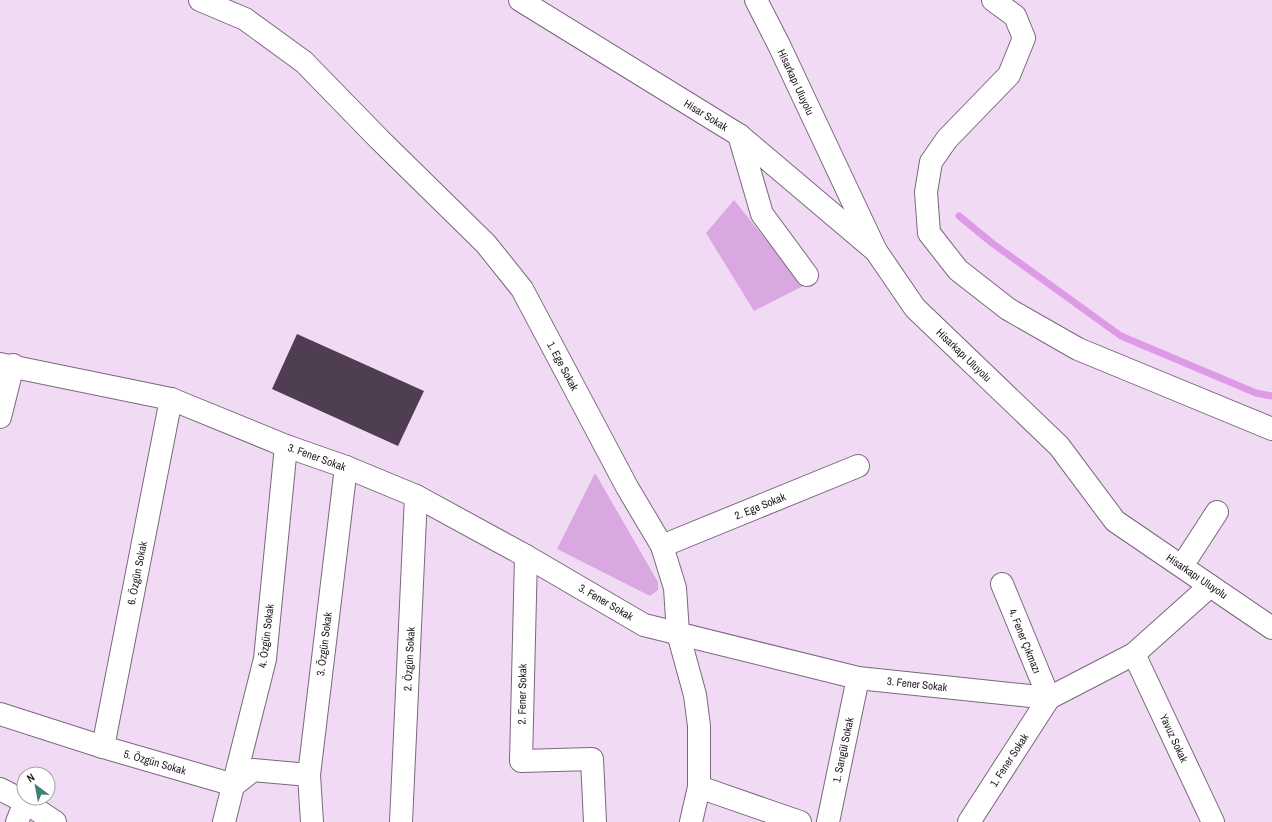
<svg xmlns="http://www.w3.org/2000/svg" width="1272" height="822" viewBox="0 0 1272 822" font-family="'Archivo Narrow',sans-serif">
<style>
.green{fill:#daa8e1}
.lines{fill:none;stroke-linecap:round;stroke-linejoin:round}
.stream{stroke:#de9ae7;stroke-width:7}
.building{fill:#4f3d51}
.minor-casing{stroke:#7a677d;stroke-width:24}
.tertiary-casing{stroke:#7a677d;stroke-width:24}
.minor{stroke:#fff;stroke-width:22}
.tertiary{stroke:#fff;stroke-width:22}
.labels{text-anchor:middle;stroke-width:4;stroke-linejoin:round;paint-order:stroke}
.street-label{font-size:11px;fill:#201821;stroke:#fff}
</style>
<rect width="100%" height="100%" fill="#f1dbf4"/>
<g class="green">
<polygon points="734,200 803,286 754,311 706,233"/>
<polygon points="595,473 658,582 658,590 650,596 557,549"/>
</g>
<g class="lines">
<polyline class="stream" points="959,216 992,243 1121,336 1256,393 1272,396"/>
</g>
<polygon class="building" points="297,334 424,391 398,446 272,389"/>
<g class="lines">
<g class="minor-casing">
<g id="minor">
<polyline points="200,0 245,19 304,62 379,139 486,244 522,289 627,487 662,546 675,588 678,633 695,695 699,726 699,787 691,822"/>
<polyline points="520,0 739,135 876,251"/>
<polyline points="993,0 1015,16 1024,38 1009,75 947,139 931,162 926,192 929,233 958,270 1008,309 1078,349 1272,429"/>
<polyline points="739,135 762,214 807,275"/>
<polyline points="0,364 171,399 286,446 346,467 416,496 526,556 644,625 858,678 1049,698 1134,654 1210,586"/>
<polyline points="0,417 13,365"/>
<polyline points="662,546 858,466"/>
<polyline points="526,556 521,761 592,759 595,822"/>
<polyline points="1182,566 1217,512"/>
<polyline points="1134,654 1213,822"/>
<polyline points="0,714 103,747 234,785 253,770 309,775"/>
<polyline points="103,747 171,399"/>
<polyline points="699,787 800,822"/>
<polyline points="0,789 25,802 55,822"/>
<polyline points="17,822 25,802"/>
<polyline points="224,822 265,659 286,446"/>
<polyline points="312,822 309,775 346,467"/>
<polyline points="401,822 416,496"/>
<polyline points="828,822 858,678"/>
<polyline points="969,822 1049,698 1002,584"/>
</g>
</g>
<g class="tertiary-casing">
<polyline id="tertiary" points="756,0 779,45 876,251 915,308 1059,446 1115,521 1272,628"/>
</g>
<use href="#minor" class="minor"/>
<use href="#tertiary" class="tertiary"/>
</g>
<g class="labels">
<g class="street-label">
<text transform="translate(796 82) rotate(65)" y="4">Hisarkapı Uluyolu</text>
<text transform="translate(706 115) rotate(32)" y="4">Hisar Sokak</text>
<text transform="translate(964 355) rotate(44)" y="4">Hisarkapı Uluyolu</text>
<text transform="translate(563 366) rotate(62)" y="4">1. Ege Sokak</text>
<text transform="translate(317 457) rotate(20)" y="4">3. Fener Sokak</text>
<text transform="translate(760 506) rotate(-22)" y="4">2. Ege Sokak</text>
<text transform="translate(137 573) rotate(-79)" y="4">6. Özgün Sokak</text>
<text transform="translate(1197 576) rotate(34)" y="4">Hisarkapı Uluyolu</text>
<text transform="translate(606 602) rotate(30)" y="4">3. Fener Sokak</text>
<text transform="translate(266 636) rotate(-83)" y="4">4. Özgün Sokak</text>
<text transform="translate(1025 641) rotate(68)" y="4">4. Fener Çıkmazı</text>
<text transform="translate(324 644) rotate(-83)" y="4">3. Özgün Sokak</text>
<text transform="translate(409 659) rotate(-87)" y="4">2. Özgün Sokak</text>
<text transform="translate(917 684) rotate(6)" y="4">3. Fener Sokak</text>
<text transform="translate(522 694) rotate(-89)" y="4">2. Fener Sokak</text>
<text transform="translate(1174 738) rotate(65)" y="4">Yavuz Sokak</text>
<text transform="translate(843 750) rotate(-78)" y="4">1. Sarıgül Sokak</text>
<text transform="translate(1009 760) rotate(-57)" y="4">1. Fener Sokak</text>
<text transform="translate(155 762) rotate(16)" y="4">5. Özgün Sokak</text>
</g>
</g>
<g transform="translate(36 786) rotate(328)"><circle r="19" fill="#ffffff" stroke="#a6a3a6"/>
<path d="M0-3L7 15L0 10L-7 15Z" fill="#3e8174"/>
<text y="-6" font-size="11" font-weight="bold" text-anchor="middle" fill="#201821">N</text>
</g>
</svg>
